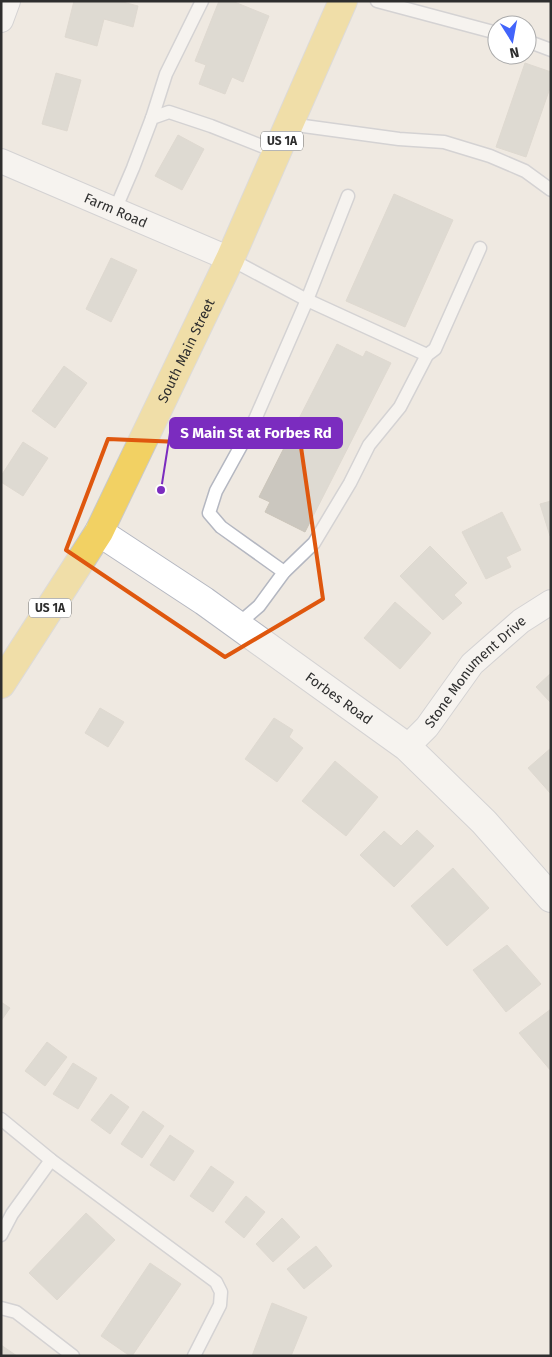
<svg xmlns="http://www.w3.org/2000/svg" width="552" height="1357" viewBox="0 0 552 1357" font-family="'Fira Sans',sans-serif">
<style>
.building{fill:#cbc7bf;stroke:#cbc5ba}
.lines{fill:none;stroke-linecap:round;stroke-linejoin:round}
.lane-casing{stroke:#b4b7c1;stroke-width:15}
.street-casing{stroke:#b4b7c1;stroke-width:26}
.secondary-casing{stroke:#b4b7c1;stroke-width:30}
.primary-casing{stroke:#c9c9c9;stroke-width:30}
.lane{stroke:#fff;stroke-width:12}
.street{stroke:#fff;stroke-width:24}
.secondary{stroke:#fff;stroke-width:28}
.primary{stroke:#f2d163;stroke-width:28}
.marked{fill:none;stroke:#df570e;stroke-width:4;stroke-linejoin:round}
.labels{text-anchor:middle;stroke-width:4.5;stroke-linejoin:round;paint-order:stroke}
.shield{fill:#fff;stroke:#6d6d6d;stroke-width:1}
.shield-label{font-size:12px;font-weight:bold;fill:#2e2e2e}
.street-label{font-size:14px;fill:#2e2e2e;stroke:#fff}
.leader{fill:none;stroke:#7b2cbf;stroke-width:2}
.callout-dot{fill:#7b2cbf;stroke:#fff;stroke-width:2}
.callout{fill:#7b2cbf;stroke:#7b2cbf;stroke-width:2}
.callout-label{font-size:15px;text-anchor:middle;font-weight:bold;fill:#fff}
</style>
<rect width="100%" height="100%" fill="#efe9e1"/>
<g class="building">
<polygon points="74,1 119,1 138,6 133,27 104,19 97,46 65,37"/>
<polygon points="219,1 232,1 269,16 243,82 232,77 225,94 199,84 206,65 195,61"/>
<polygon points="525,63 551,72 551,85 526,157 496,147"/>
<polygon points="56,73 81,80 67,131 42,124"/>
<polygon points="178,135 204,149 182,190 155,176"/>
<polygon points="394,194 453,220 405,327 346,301"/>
<polygon points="111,258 137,270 111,322 86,309"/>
<polygon points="337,344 363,357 366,351 391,363 305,532 265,512 270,502 259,497"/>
<polygon points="64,366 87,383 55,428 32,411"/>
<polygon points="23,442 48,458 23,496 1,482 1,476"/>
<polygon points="551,501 551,535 550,536 540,504"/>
<polygon points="502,512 521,550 506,557 511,567 486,579 462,532"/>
<polygon points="430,546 467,583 454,595 462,603 443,620 400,576"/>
<polygon points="395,602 431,633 400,669 364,638"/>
<polygon points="551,673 551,703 536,687"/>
<polygon points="100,708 124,722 108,747 85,733"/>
<polygon points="274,718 293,730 289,737 303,748 277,782 245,759"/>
<polygon points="551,748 551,794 528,768"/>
<polygon points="335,761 378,797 346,836 302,801"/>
<polygon points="417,830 434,846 394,887 360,855 384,831 401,846"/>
<polygon points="453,868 489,908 447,946 411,906"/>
<polygon points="507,945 541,984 506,1012 473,970"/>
<polygon points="1,1002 10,1008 1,1021"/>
<polygon points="551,1009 551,1071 519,1033"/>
<polygon points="47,1042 67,1057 45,1086 25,1071"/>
<polygon points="73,1063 97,1078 78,1109 53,1094"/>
<polygon points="111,1094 129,1107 110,1134 91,1120"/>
<polygon points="143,1111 164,1126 142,1158 121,1144"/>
<polygon points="170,1135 194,1151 174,1181 150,1165"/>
<polygon points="211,1166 234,1182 213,1212 190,1196"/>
<polygon points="246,1196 265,1212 244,1238 225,1222"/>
<polygon points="86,1213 115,1240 57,1300 29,1273"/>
<polygon points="282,1218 300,1237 273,1262 256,1244"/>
<polygon points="316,1246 332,1266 304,1289 287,1269"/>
<polygon points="150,1263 181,1284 132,1356 130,1356 101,1336"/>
<polygon points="272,1303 307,1317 291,1356 252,1356"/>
<polygon points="1,1345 17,1356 1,1356"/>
</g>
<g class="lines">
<g class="lane-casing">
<g id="lane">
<polyline points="377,1 497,33"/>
<polyline points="527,41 551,50"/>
<polyline points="152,118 166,74 202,1"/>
<polyline points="289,124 399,139 444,142 490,156 525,171 551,190"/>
<polyline points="115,210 133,168 152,118 169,112 211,126 277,152"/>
<polyline points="230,259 307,300 348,196"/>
<polyline points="284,572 221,527 209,513 216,491 253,424 307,300 427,355"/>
<polyline points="237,625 259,606 284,572 314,543 350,483 369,445 400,407 427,355 435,349 480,248"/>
<polyline points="1,1119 51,1160 216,1282 221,1292 220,1305 194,1356"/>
<polyline points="1,1235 12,1214 51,1160"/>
<polyline points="1,1308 16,1312 73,1356"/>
</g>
</g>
<g class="street-casing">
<g id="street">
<polyline points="1,20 8,1"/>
<path id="s1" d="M1,161L230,259"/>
<path id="s2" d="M407,747L427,727L472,664L521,621L551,602"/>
</g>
</g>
<g class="secondary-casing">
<g id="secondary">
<path id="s3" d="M99,532L204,601L407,747L484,822L551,898"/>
</g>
</g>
<g class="primary-casing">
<g id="primary">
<path id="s4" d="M1,684L99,532L230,259L343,1"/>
</g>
</g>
<use href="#lane" class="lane"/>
<use href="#street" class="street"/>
<use href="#secondary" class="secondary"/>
<use href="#primary" class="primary"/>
</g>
<path d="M0 0H552V1357H0ZM108,439L301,447L323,599L225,657L66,550Z" fill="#efe9e1" fill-opacity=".55" fill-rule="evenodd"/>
<path class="marked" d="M108,439L301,447L323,599L225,657L66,550Z"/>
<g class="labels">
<g class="shield">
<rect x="261" y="131.5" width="42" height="19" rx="4"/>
<rect x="29" y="598.5" width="42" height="19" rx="4"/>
</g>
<g class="shield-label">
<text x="282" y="145">US 1A</text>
<text x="50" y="612">US 1A</text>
</g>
<g class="street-label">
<text dy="5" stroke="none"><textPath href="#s1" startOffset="125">Farm Road</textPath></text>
<text dy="5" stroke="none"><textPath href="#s4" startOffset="382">South Main Street</textPath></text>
<text dy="5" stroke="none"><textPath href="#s2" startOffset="102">Stone Monument Drive</textPath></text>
<text dy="5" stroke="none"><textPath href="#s3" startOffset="292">Forbes Road</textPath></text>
</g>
</g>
<path class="leader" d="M161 490L170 433"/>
<circle class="callout-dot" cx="161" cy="490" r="5"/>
<rect class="callout" x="170" y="418" width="172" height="30" rx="5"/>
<g class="callout-label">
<text x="256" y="438">S Main St at Forbes Rd</text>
</g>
<rect width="552" height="1357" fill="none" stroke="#2e2e2e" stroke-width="5"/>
<g transform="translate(512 40) rotate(169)"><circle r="24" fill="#ffffff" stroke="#ababab"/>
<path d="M0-4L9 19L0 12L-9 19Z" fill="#4264fb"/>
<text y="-8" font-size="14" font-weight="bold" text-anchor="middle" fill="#2e2e2e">N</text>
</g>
</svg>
